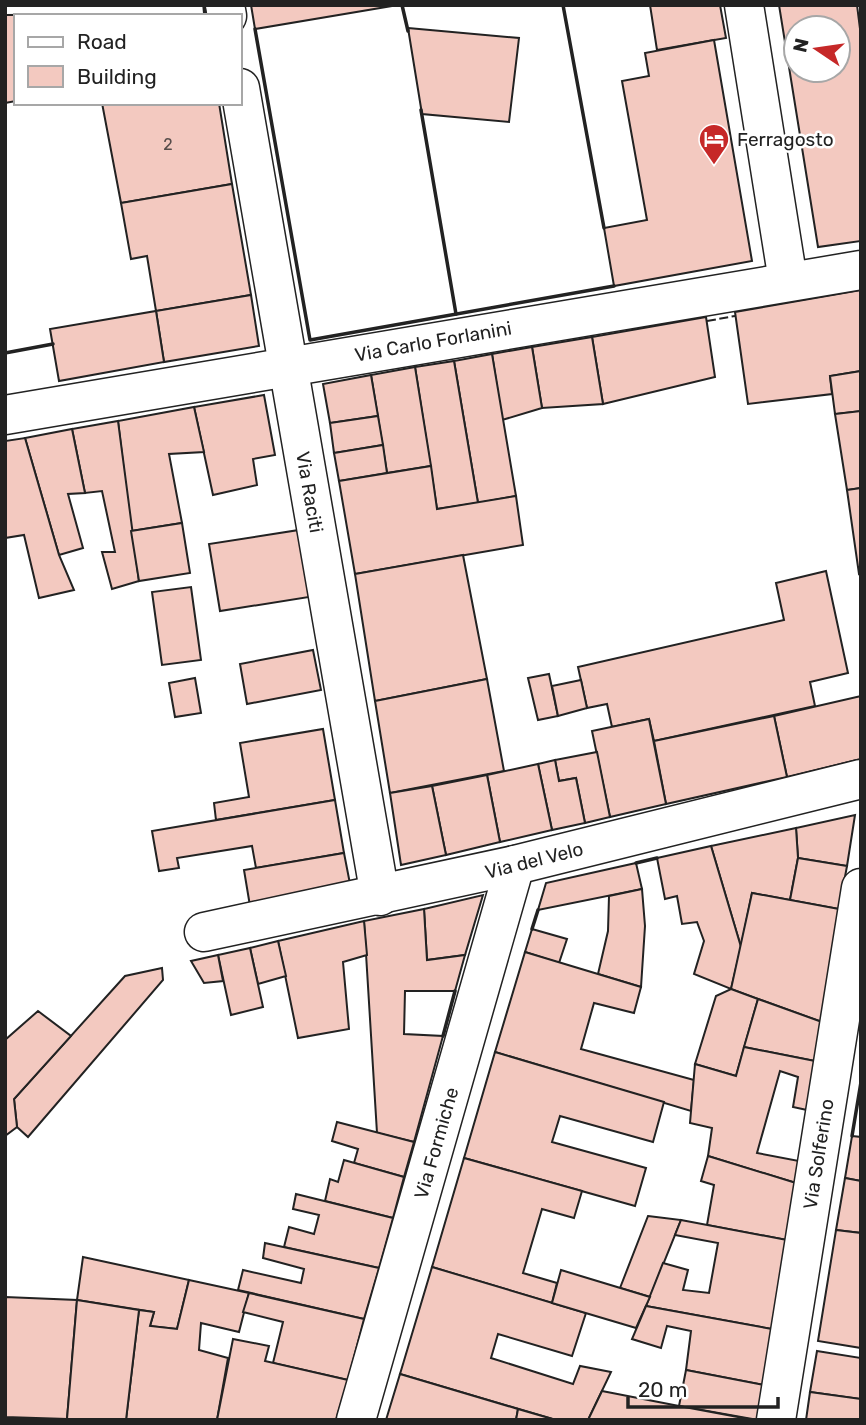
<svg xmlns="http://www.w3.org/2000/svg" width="866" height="1425" viewBox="0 0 866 1425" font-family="Rubik,sans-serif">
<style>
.building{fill:#f3c9c0;stroke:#222;stroke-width:2;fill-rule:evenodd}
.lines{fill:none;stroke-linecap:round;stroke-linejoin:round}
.minor-casing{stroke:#222;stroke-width:41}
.minor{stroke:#fff;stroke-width:38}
.fence{stroke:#222;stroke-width:2;stroke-dasharray:9 3.5;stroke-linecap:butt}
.wall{stroke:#222;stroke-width:3.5}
.labels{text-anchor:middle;stroke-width:5;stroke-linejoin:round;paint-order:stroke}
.number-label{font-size:16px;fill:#564c4a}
.poi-label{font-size:19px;fill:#222;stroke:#fff;text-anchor:start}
.street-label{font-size:19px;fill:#222;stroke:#fff}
</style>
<rect width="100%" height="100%" fill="#fff"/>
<g class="building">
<polygon points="251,5 398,5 255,29"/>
<polygon points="650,5 720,5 726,38 657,50"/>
<path d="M779,5H857L861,37V241L818,247ZM796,28H838V70H796Z"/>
<polygon points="131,14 16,16 16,101 5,103 5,15"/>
<polygon points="408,28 519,38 509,122 422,114"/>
<polygon points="714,40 752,261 614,286 604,228 647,220 622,81 649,76 645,53"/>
<polygon points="102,103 219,103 232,184 121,203"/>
<polygon points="232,184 251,295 156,311 147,256 131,259 121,203"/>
<polygon points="861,290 861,371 830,376 832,394 748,404 735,312"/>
<polygon points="251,295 259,346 164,362 156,311"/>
<polygon points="156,311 164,362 59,381 50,329"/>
<polygon points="706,317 715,377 603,404 592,337"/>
<polygon points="592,337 603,404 542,408 532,347"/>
<polygon points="532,347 542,408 502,420 492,354"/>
<polygon points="492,354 516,496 478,503 454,361"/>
<polygon points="454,361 478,503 437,509 415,367"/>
<polygon points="415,367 431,466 387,473 371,375"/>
<polygon points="861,371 861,411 835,414 830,376"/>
<polygon points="371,375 378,416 330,423 323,384"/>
<polygon points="264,395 275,455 253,459 257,485 213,495 194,407"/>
<polygon points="194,407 204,452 169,454 182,523 131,531 118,421"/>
<polygon points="861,411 861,488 847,490 835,414"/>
<polygon points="378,416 383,445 334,453 330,423"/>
<polygon points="118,421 139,581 112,589 102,552 115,552 102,491 85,493 72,429"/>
<polygon points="72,429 85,493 68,494 83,548 59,555 25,438"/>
<polygon points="25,438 59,555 74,590 39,598 24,535 5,538 5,441"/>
<polygon points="383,445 387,473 339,481 334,453"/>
<polygon points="431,466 437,509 516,496 523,545 355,574 339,481"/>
<polygon points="861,488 861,573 859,574 847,490"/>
<polygon points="182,523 190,573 139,581 131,531"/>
<polygon points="299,530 309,597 220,611 209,544"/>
<polygon points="463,555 487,679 375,701 355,574"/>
<polygon points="826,571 848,673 810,682 815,706 654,741 649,719 612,727 607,704 587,708 578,667 784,620 776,583"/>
<polygon points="191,587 201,660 162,665 152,592"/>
<polygon points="313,650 321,690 247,704 240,664"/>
<polygon points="549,674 558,716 538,720 528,678"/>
<polygon points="195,678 201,713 175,717 169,683"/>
<polygon points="487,679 504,771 390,793 375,701"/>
<polygon points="581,680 587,708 558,716 552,686"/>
<polygon points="861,696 861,759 787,777 774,716"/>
<polygon points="774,716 787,777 666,804 654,741"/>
<polygon points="649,719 666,804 610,817 592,731"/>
<polygon points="323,729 335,800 216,820 214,803 249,797 240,743"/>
<polygon points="597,752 610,817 585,823 576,778 559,781 555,760"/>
<polygon points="555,760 559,781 576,778 585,823 552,830 538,764"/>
<polygon points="538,764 552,830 500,842 487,775"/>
<polygon points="487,775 500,842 446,855 432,786"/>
<polygon points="432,786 446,855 401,865 390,793"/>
<polygon points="335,800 344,853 256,868 252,846 177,858 179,868 159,871 152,831"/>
<polygon points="855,815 847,866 798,858 796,828"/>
<polygon points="796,828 798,858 790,900 752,893 741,947 711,846"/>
<polygon points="711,846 741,947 731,989 694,974 704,941 697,922 682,924 677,896 665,899 657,858"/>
<polygon points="344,853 351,889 250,906 244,870"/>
<polygon points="798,858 847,866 839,909 790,900"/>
<polygon points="636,863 642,889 538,910 546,883"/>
<polygon points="642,889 645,926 641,987 598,974 608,931 609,896"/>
<polygon points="752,893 839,909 822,1022 731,989"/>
<polygon points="483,895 465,955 427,960 424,909"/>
<polygon points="424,909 427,960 465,955 455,991 405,991 404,1034 443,1036 414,1142 377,1133 364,921"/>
<polygon points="364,921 367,955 343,962 349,1029 298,1038 278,941"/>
<polygon points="532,929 567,939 559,963 525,952"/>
<polygon points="278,941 286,976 258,984 250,948"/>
<polygon points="250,948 263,1007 231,1015 218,955"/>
<polygon points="525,952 641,987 634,1013 594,1003 581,1049 694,1080 691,1111 495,1052"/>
<polygon points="218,955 223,981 204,983 191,961"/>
<polygon points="162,968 163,980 28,1137 17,1127 14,1099 125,976"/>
<polygon points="731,989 758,999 736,1076 695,1064 716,996"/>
<polygon points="758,999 822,1022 815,1061 744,1047"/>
<polygon points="38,1011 71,1036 14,1099 17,1127 5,1136 5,1040"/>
<polygon points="744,1047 815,1061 807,1110 793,1107 798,1077 780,1071 757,1153 799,1161 796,1183 708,1156 712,1128 690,1123 695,1064 736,1076"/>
<polygon points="495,1052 664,1102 653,1142 560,1116 552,1142 646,1168 635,1206 464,1158"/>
<polygon points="337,1122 414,1142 404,1177 354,1163 358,1149 332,1141"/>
<polygon points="852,1136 861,1137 861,1181 845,1178"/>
<polygon points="708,1156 796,1183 787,1240 707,1225 714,1185 701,1181"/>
<polygon points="464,1158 582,1191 574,1218 542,1209 523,1273 557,1283 552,1303 432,1267"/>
<polygon points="344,1160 404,1177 393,1218 325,1201 330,1179 338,1182"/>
<polygon points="845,1178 861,1181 861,1233 836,1230"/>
<polygon points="296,1194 393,1218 379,1268 284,1247 289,1227 314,1234 319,1215 293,1209"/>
<polygon points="648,1216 681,1220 650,1297 620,1288"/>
<polygon points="681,1220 787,1240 772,1329 646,1306 663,1263 688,1270 683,1290 709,1293 718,1243 675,1235"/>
<polygon points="836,1230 861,1233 861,1348 818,1341"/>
<polygon points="265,1243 379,1268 364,1319 238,1290 243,1270 301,1283 304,1269 263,1258"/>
<polygon points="83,1257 189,1280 177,1329 150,1326 154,1312 77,1300"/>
<polygon points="432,1267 586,1313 572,1356 498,1334 491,1358 573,1384 580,1366 611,1372 588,1420 556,1420 400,1374"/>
<polygon points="561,1270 650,1297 636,1328 552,1303"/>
<polygon points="189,1280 249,1293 239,1332 201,1323 199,1350 228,1358 217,1420 126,1420 139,1310 154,1312 150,1326 177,1329"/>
<polygon points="249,1293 364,1319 348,1380 273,1363 283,1322 243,1312"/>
<polygon points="5,1297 77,1300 67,1419 5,1417"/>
<polygon points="77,1300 139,1310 126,1420 67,1419"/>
<polygon points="646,1306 772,1329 764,1385 686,1370 691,1331 667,1326 661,1348 632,1339"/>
<polygon points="233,1339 269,1346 265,1361 348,1380 336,1420 217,1420"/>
<polygon points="817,1351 861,1358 861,1399 810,1392"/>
<polygon points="686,1370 764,1385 758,1420 679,1406"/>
<polygon points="400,1374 518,1409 516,1420 386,1420"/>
<polygon points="602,1391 679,1406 754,1420 588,1420"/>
<polygon points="810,1392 861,1399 861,1420 806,1420"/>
<polygon points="518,1409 556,1420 516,1420"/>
</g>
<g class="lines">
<g class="minor-casing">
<g id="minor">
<polyline points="225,5 227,16"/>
<polyline points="744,5 788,281"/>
<polyline points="240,88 380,896"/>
<polyline points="5,415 861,270"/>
<polyline points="204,932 515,865 861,779"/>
<polyline points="356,1420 515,865"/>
<polyline points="776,1420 861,888"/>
</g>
</g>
<use href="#minor" class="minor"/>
<polyline class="fence" points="707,321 735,316"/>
<g class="wall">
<polyline points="204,5 205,16"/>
<polyline points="402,5 408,31"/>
<polyline points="563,5 604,228"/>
<polyline points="255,29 310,340 614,286"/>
<polyline points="421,110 456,314"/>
<polyline points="5,353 53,344"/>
<polyline points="636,863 657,858"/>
<polyline points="532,929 538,910"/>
<polyline points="443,1036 455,991"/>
<polyline points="852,1136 861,1082"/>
</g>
</g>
<defs>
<g id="hotel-pin" transform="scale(1.575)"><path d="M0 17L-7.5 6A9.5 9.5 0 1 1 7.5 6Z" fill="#c62828" stroke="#fff"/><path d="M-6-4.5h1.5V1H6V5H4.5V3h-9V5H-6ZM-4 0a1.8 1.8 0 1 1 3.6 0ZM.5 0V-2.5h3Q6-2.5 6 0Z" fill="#fff"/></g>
</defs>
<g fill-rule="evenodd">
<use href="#hotel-pin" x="714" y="139"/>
</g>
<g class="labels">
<g class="number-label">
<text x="168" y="150">2</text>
</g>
<g class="poi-label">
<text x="737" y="146">Ferragosto</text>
</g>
<g class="street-label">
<text transform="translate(433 341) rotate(-10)" y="7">Via Carlo Forlanini</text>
<text transform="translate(310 492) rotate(80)" y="7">Via Raciti</text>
<text transform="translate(534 860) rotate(-14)" y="7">Via del Velo</text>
<text transform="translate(436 1143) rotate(-74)" y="7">Via Formiche</text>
<text transform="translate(818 1154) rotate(-81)" y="7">Via Solferino</text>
</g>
</g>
<rect width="866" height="1425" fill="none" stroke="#222222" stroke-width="14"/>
<rect x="14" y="14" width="228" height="91" fill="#ffffff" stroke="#a7a7a7" stroke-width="2"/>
<rect x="28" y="37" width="35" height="10" fill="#ffffff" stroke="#a7a7a7" stroke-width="2"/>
<text x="77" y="49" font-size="21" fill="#222222">Road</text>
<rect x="28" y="66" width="35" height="21" fill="#f3c9c0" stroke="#a7a7a7" stroke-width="2"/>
<text x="77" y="84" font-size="21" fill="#222222">Building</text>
<g transform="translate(817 49) rotate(283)"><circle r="33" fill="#ffffff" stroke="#a7a7a7" stroke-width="2"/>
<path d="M0-5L12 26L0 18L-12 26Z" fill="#c62828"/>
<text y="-10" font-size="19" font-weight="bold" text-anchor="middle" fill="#222222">N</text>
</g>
<path d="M628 1397v10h150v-10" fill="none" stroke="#222222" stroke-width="3.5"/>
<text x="638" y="1397" font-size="21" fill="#222222" stroke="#ffffff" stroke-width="5" paint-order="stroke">20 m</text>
</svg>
